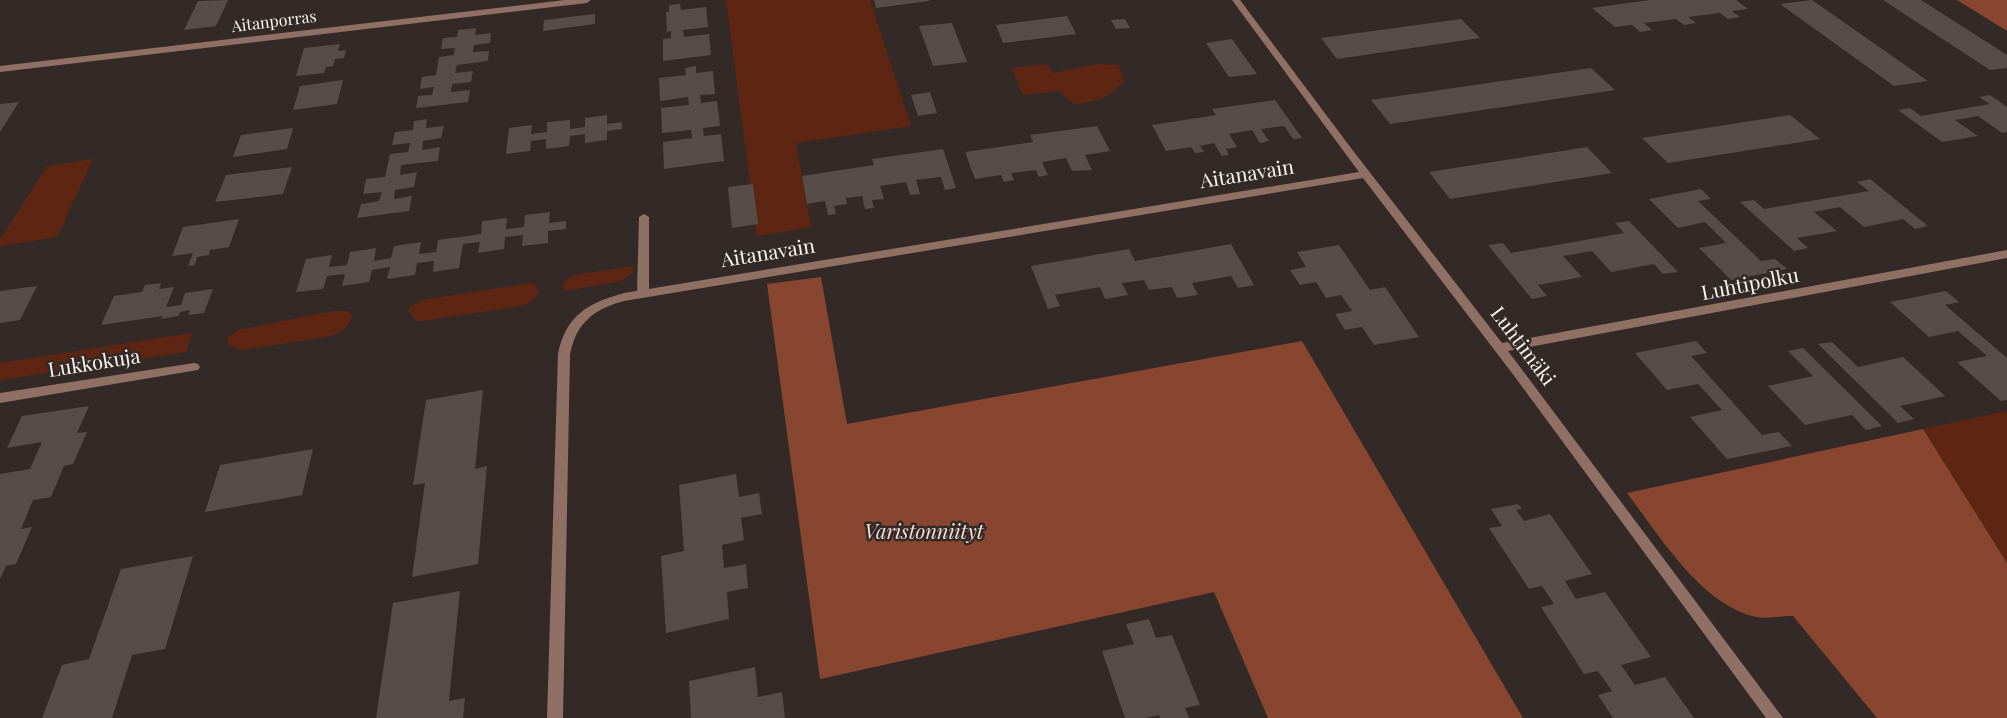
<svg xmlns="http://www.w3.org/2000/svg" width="2007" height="718" viewBox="0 0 2007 718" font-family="'Playfair Display',serif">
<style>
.green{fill:#5e2612}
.forest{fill:#884630}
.building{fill:#564c49}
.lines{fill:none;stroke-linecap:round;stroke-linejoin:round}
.lane{fill:#907065;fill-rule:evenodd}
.street{fill:#907065;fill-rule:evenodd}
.labels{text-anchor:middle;stroke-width:5;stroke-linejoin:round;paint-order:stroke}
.far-street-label{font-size:16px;fill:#f8f2f0;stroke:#332a27}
.street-label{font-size:20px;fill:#f8f2f0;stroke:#332a27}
.park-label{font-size:20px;font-style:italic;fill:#f3ded7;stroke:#332a27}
</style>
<rect width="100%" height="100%" fill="#332a27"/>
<g class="green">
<polygon points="726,0 870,0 911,126 796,143 811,227 757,236"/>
<path d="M1047,64L1053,73L1098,64L1119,65L1124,81C1108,99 1098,101 1075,104L1058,91L1023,95L1012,68Z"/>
<polygon points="93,159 57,237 0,246 0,240 47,166"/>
<polygon points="633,266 633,272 621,281 565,291 562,284 572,276 580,274"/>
<polygon points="530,283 537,285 538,293 533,301 521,306 421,321 416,321 409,311 409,308 422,300"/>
<polygon points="333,311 348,311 353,317 344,330 332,336 250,349 240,350 228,345 228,338 238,330"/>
<polygon points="192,333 186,352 0,380 0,363"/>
<polygon points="2007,411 2007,563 1923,429"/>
</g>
<g class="forest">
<polygon points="1957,0 2007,0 2007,31"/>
<polygon points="821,277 847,424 1302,341 1523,718 1268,718 1214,592 820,679 767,284"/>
<path d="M1923,429L2007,563V718H1877L1793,616C1782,616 1767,619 1756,617C1701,605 1659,535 1627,493Z"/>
</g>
<g class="building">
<polygon points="228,0 216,26 184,30 198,1"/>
<polygon points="874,0 929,0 929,1 876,8"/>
<polygon points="1650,0 1736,0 1748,9 1732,11 1740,17 1728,19 1720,13 1688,17 1696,23 1684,25 1676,19 1644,23 1652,30 1640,32 1632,25 1615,27 1592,8"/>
<polygon points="1812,0 1928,81 1894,86 1780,4"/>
<polygon points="1883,0 1921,0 2007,55 2007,68 1990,70"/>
<polygon points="680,4 681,10 706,7 708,27 683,30 684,37 709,34 711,55 663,61 663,39 671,38 671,31 667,32 666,12 669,12 669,5"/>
<polygon points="595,14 595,24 543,31 544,20"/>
<polygon points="1067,16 1076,34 1003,43 996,25"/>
<polygon points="1125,19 1130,28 1116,29 1111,20"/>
<polygon points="1461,19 1480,38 1337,59 1321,38"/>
<polygon points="952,23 967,62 933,66 919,26"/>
<polygon points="476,28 475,35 491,33 490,43 474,45 473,52 489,51 488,61 457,65 455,73 473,71 471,82 452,84 451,92 470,90 468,102 416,108 418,96 432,95 434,87 420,89 422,77 436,75 439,57 454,55 455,48 441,49 443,38 457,37 458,30"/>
<polygon points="1232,39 1257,74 1229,77 1206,43"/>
<polygon points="340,44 338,51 346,50 344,58 335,59 333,66 326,67 324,73 296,76 304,48"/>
<polygon points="696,66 696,73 713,71 715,94 700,95 701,103 717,101 720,126 703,128 704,136 721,134 724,161 664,169 663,142 692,138 691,130 662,133 661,108 689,105 688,97 660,101 659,78 686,75 685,68"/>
<polygon points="1591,68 1615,90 1390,124 1371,100"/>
<polygon points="343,80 337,104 293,110 300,86"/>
<polygon points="930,92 937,113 918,116 911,95"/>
<polygon points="1990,95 2007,107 2007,132 2002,133 1978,116 1955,120 1978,136 1942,142 1898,110 1910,108 1921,116 1990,104 1979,97"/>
<polygon points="1275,100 1302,138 1293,139 1284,126 1261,129 1269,141 1260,143 1252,130 1229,134 1237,147 1226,149 1229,155 1222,156 1214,143 1200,146 1204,152 1195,153 1191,147 1166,151 1152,125 1216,115 1212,109"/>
<polygon points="19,102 0,132 0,104"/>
<polygon points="607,115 607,124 622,122 622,129 607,131 607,140 585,143 585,134 570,136 569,146 546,149 546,139 531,141 530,151 506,154 509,128 532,125 531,134 547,132 547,122 570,120 570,129 585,127 585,118"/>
<polygon points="1790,115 1820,139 1668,163 1642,138"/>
<polygon points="427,119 426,128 444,126 441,138 423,141 422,150 440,147 438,161 401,165 400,175 417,172 414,187 395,190 394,199 412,196 409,211 357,218 361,204 379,201 382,192 363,194 366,179 385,177 390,154 408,152 410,143 392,145 395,132 413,130 414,121"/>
<polygon points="1097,126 1110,151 1085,155 1092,170 1072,171 1066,158 1042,162 1048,175 1039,177 1036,170 1011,173 1014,180 1004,182 1001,175 975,179 965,152 1033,142 1030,135"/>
<polygon points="293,128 287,149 233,157 241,135"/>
<polygon points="1587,147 1612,173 1450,199 1429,172"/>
<polygon points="943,149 956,188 945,190 941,177 916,180 920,194 910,195 906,182 880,186 884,199 872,200 874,208 865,209 862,196 846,198 847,204 834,206 836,214 828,215 825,201 807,204 802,176 874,165 872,159"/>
<polygon points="292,167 283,194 215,202 226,175"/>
<polygon points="1870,179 1928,226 1915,229 1903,219 1864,227 1840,207 1814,212 1837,231 1797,238 1808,248 1794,251 1740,202 1754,200 1764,209 1869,191 1857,182"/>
<polygon points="753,184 758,224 732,228 728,187"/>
<polygon points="1701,189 1711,199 1698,201 1761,261 1775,259 1787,269 1731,280 1699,248 1726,243 1705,222 1678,228 1649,199"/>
<polygon points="550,212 549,223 566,221 566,229 548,231 548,243 522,246 523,235 505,237 504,249 478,253 480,242 463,244 459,268 433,272 434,261 417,263 415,275 387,279 390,267 372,270 369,282 342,286 345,274 327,276 323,289 296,292 306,259 332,255 329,267 347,265 350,252 376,248 374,261 391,258 394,246 421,242 419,254 436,252 438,240 481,234 482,221 507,218 506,229 524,227 525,215"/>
<polygon points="239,219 229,247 210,250 209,255 197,257 195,265 188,266 193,253 172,256 183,227"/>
<polygon points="1629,221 1678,272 1663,274 1654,264 1611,272 1592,251 1563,256 1582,277 1538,285 1547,296 1532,299 1488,245 1503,243 1511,253 1624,233 1615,223"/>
<polygon points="1231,244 1254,285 1238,288 1231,276 1192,283 1198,295 1177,298 1172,287 1149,290 1144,280 1122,283 1128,295 1105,299 1100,287 1055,295 1060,306 1048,309 1031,266 1129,249 1135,261"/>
<polygon points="1339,245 1370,290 1385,287 1419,337 1374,345 1362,327 1345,330 1335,314 1352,311 1341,295 1326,298 1316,282 1300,285 1290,270 1306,267 1297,252"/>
<polygon points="161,283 159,289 174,287 166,307 181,305 185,293 213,289 204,313 188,315 190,310 180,312 178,316 161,319 163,316 101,325 114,296 142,292 145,285"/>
<polygon points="37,286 20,320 0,323 0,291"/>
<polygon points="1946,291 1959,302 1945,305 2007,358 2007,400 2001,401 1957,362 1987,356 1958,331 1929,337 1890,302"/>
<polygon points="1696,341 1707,353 1691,356 1762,435 1779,432 1792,446 1727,459 1690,417 1722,410 1698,384 1667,390 1635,353"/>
<polygon points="1832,342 1858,367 1903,357 1945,396 1900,406 1914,419 1898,423 1818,344"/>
<polygon points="1803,348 1882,426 1866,430 1852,415 1805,425 1768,386 1813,376 1788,351"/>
<polygon points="483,390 475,469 487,466 478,564 412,577 425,483 413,485 426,400"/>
<polygon points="89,406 77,433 87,432 73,464 64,466 51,497 33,500 21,529 32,527 16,564 6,566 0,579 0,474 30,469 42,442 7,448 22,416"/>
<polygon points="313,449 302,495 205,512 220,465"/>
<polygon points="736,474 739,497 759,493 762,514 741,518 744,540 722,545 724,568 746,564 748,588 727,592 729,619 666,633 661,556 684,551 679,485"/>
<polygon points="1518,504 1522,509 1516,510 1524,521 1550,514 1592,574 1565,581 1576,599 1605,592 1651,657 1621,665 1635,685 1665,677 1694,718 1613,718 1598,695 1612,691 1598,671 1584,674 1541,607 1554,604 1542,586 1529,589 1489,528 1502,526 1491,509"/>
<polygon points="193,556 165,649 132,655 112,718 42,718 62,665 89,659 121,569"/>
<polygon points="460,591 449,701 465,698 463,718 376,718 393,603"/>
<polygon points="1149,619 1156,638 1172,635 1200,705 1185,708 1189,718 1160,718 1159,715 1146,718 1125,718 1102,651 1134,644 1126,624"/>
<polygon points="755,667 758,697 782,692 785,718 691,718 689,681"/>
</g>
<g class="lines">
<polygon class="lane" points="644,214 649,217 649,293 643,297 637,293 639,217"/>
<g class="street">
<polygon points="565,0 591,0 587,3 0,72 0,66"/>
<path d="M1232,0H1240L1351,148L1502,343L2007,250V258L1508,351L1783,718H1766L1515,377L1363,178L624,301C594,309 576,323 570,354L563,718H547L558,354C566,315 588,303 624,293L1359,172Z"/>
<polygon points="194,363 198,364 200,367 198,370 0,403 0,393"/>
</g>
</g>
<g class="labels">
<g class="far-street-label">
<text transform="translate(274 21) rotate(-7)" y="6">Aitanporras</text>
</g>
<g class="street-label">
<text transform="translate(1247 174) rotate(-9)" y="7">Aitanavain</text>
<text transform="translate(768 253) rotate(-9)" y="7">Aitanavain</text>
<text transform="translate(1750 284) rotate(-11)" y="7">Luhtipolku</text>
<text transform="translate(1523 346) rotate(53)" y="7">Luhtimäki</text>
<text transform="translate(94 363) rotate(-9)" y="7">Lukkokuja</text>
</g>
<g class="park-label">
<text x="924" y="539">Varistonniityt</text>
</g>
</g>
</svg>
